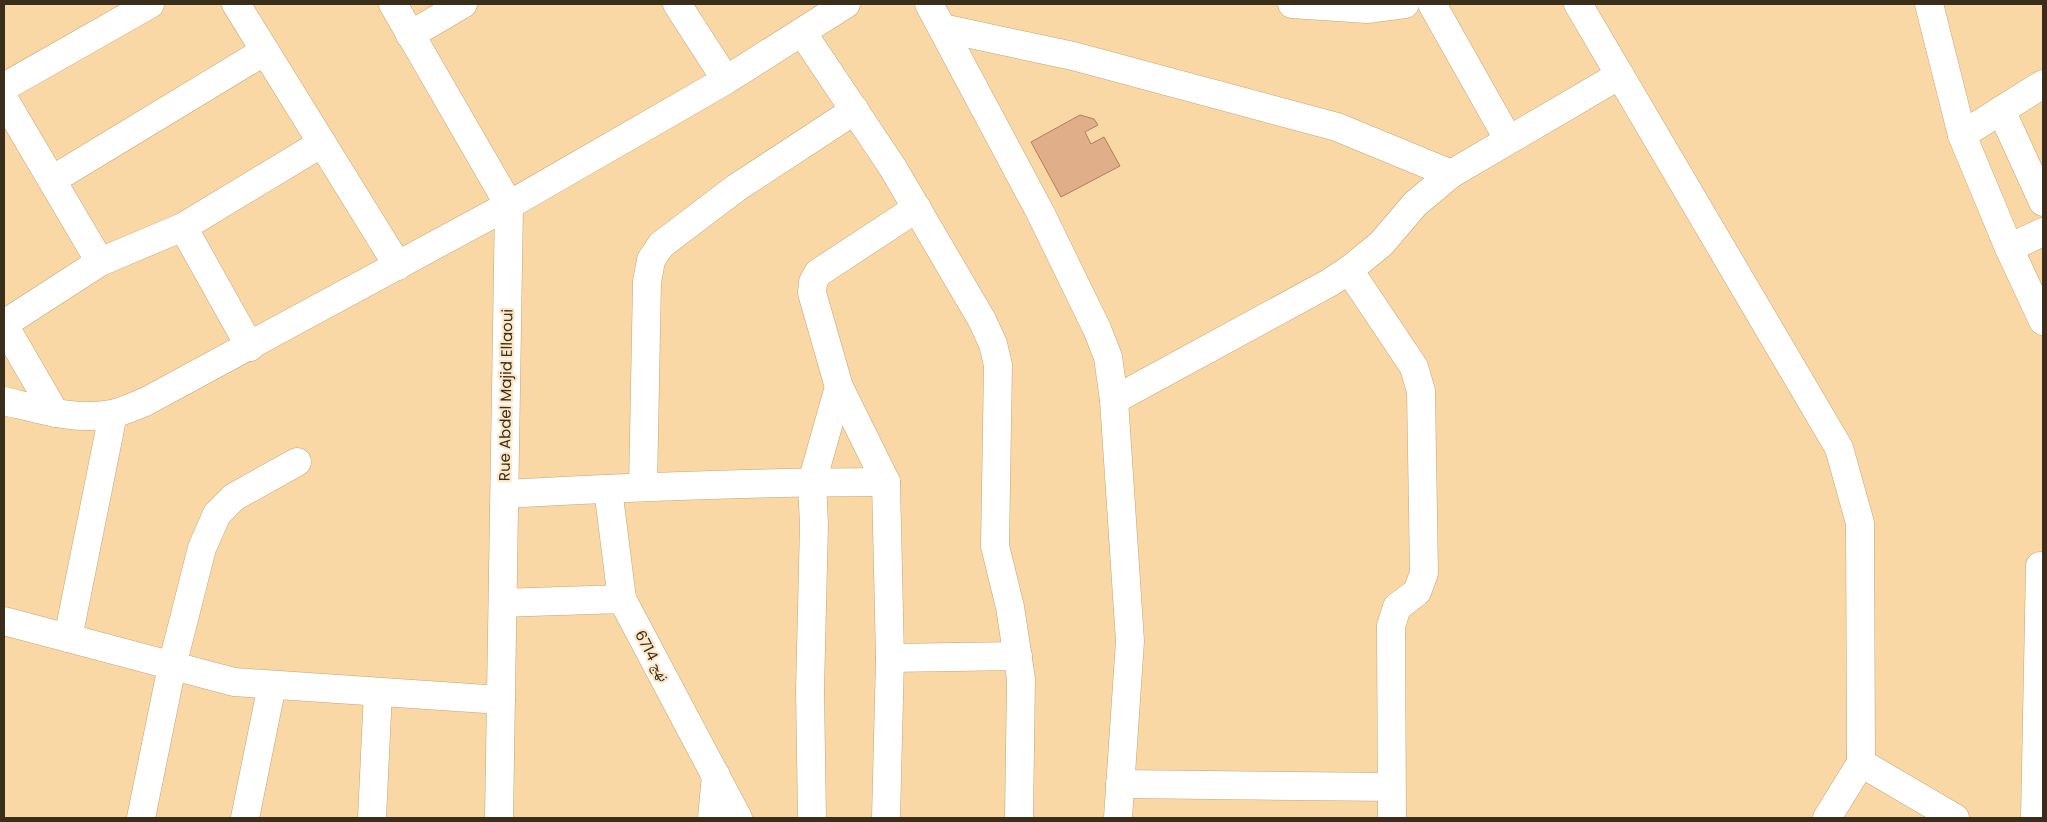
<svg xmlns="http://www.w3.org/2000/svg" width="2047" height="822" viewBox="0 0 2047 822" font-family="Poppins,'Noto Naskh Arabic',sans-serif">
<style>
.building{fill:#e0af8a;stroke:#ae7f5c}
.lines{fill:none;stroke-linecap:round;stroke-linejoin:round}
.minor-casing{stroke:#c5a473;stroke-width:29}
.minor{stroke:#fff;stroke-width:28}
.labels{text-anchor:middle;stroke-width:4.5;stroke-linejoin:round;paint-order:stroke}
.street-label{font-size:15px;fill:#3a2d19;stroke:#fce7c9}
</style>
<rect width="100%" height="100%" fill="#fad8a5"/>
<polygon class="building" points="1080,115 1094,119 1098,125 1085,132 1091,144 1104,137 1120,166 1061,197 1031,142"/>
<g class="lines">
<g class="minor-casing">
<g id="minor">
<polyline points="236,4 398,266"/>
<polyline points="393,4 509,205 499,818"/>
<polyline points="677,4 726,80"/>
<polyline points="929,4 1040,212 1097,329 1108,357 1114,400 1130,641 1118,818"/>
<polyline points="1292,4 1367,9 1405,4"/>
<polyline points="1432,4 1508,139"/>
<polyline points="1578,4 1839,448 1860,523 1861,763 1955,818"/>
<polyline points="1929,4 1962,135 2009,248 2043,321"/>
<polyline points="942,28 1073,56 1337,127 1451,174"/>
<polyline points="802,32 893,168 982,320 993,344 998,365 995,546 1010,607 1021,679 1019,818"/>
<polyline points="410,35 463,4"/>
<polyline points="4,87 150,4"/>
<polyline points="4,99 100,262"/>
<polyline points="2001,110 2043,202"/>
<polyline points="1962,135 2043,84"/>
<polyline points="52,180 265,51"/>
<polyline points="183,227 250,347"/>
<polyline points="2009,248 2043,232"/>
<polyline points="1349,270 1414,367 1421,391 1424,573 1417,592 1397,607 1391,626 1392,818"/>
<polyline points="4,324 100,262 183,227 322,143"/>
<polyline points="4,325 55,413"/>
<polyline points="1114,400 1329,283 1349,270 1381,244 1415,204 1451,174 1620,75"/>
<path d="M4,401C38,409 76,421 112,414C123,412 134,406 145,402L509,205L726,80L846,4"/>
<polyline points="643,487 647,282 651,260 661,245 736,188 855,110"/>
<polyline points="608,489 622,599"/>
<path d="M505,494C632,487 759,482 886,482"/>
<polyline points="504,603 622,599 738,818"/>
<polyline points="4,621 234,682 501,700"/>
<polyline points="68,638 113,414"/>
<polyline points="890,658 1018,656"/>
<polyline points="1120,784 1391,787"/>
<polyline points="141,818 172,666 202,548 217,514 234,497 297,462"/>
<polyline points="245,818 272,685"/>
<polyline points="372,818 378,692"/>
<polyline points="712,818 716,775"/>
<polyline points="812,818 810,690 814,525 812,482 839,387"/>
<polyline points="886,818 890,658 886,482 839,387 812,293 813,282 818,273 917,208"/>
<polyline points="1827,818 1861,763"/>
<polyline points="2035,818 2040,566"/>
</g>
</g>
<use href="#minor" class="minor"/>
</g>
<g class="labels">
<g class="street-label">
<text transform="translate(506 395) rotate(-89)" y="5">Rue Abdel Majid Ellaoui</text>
<text transform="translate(652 656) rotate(62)" y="5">نهج 6714</text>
</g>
</g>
<rect width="2047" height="822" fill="none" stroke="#3a2d19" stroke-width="10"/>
</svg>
